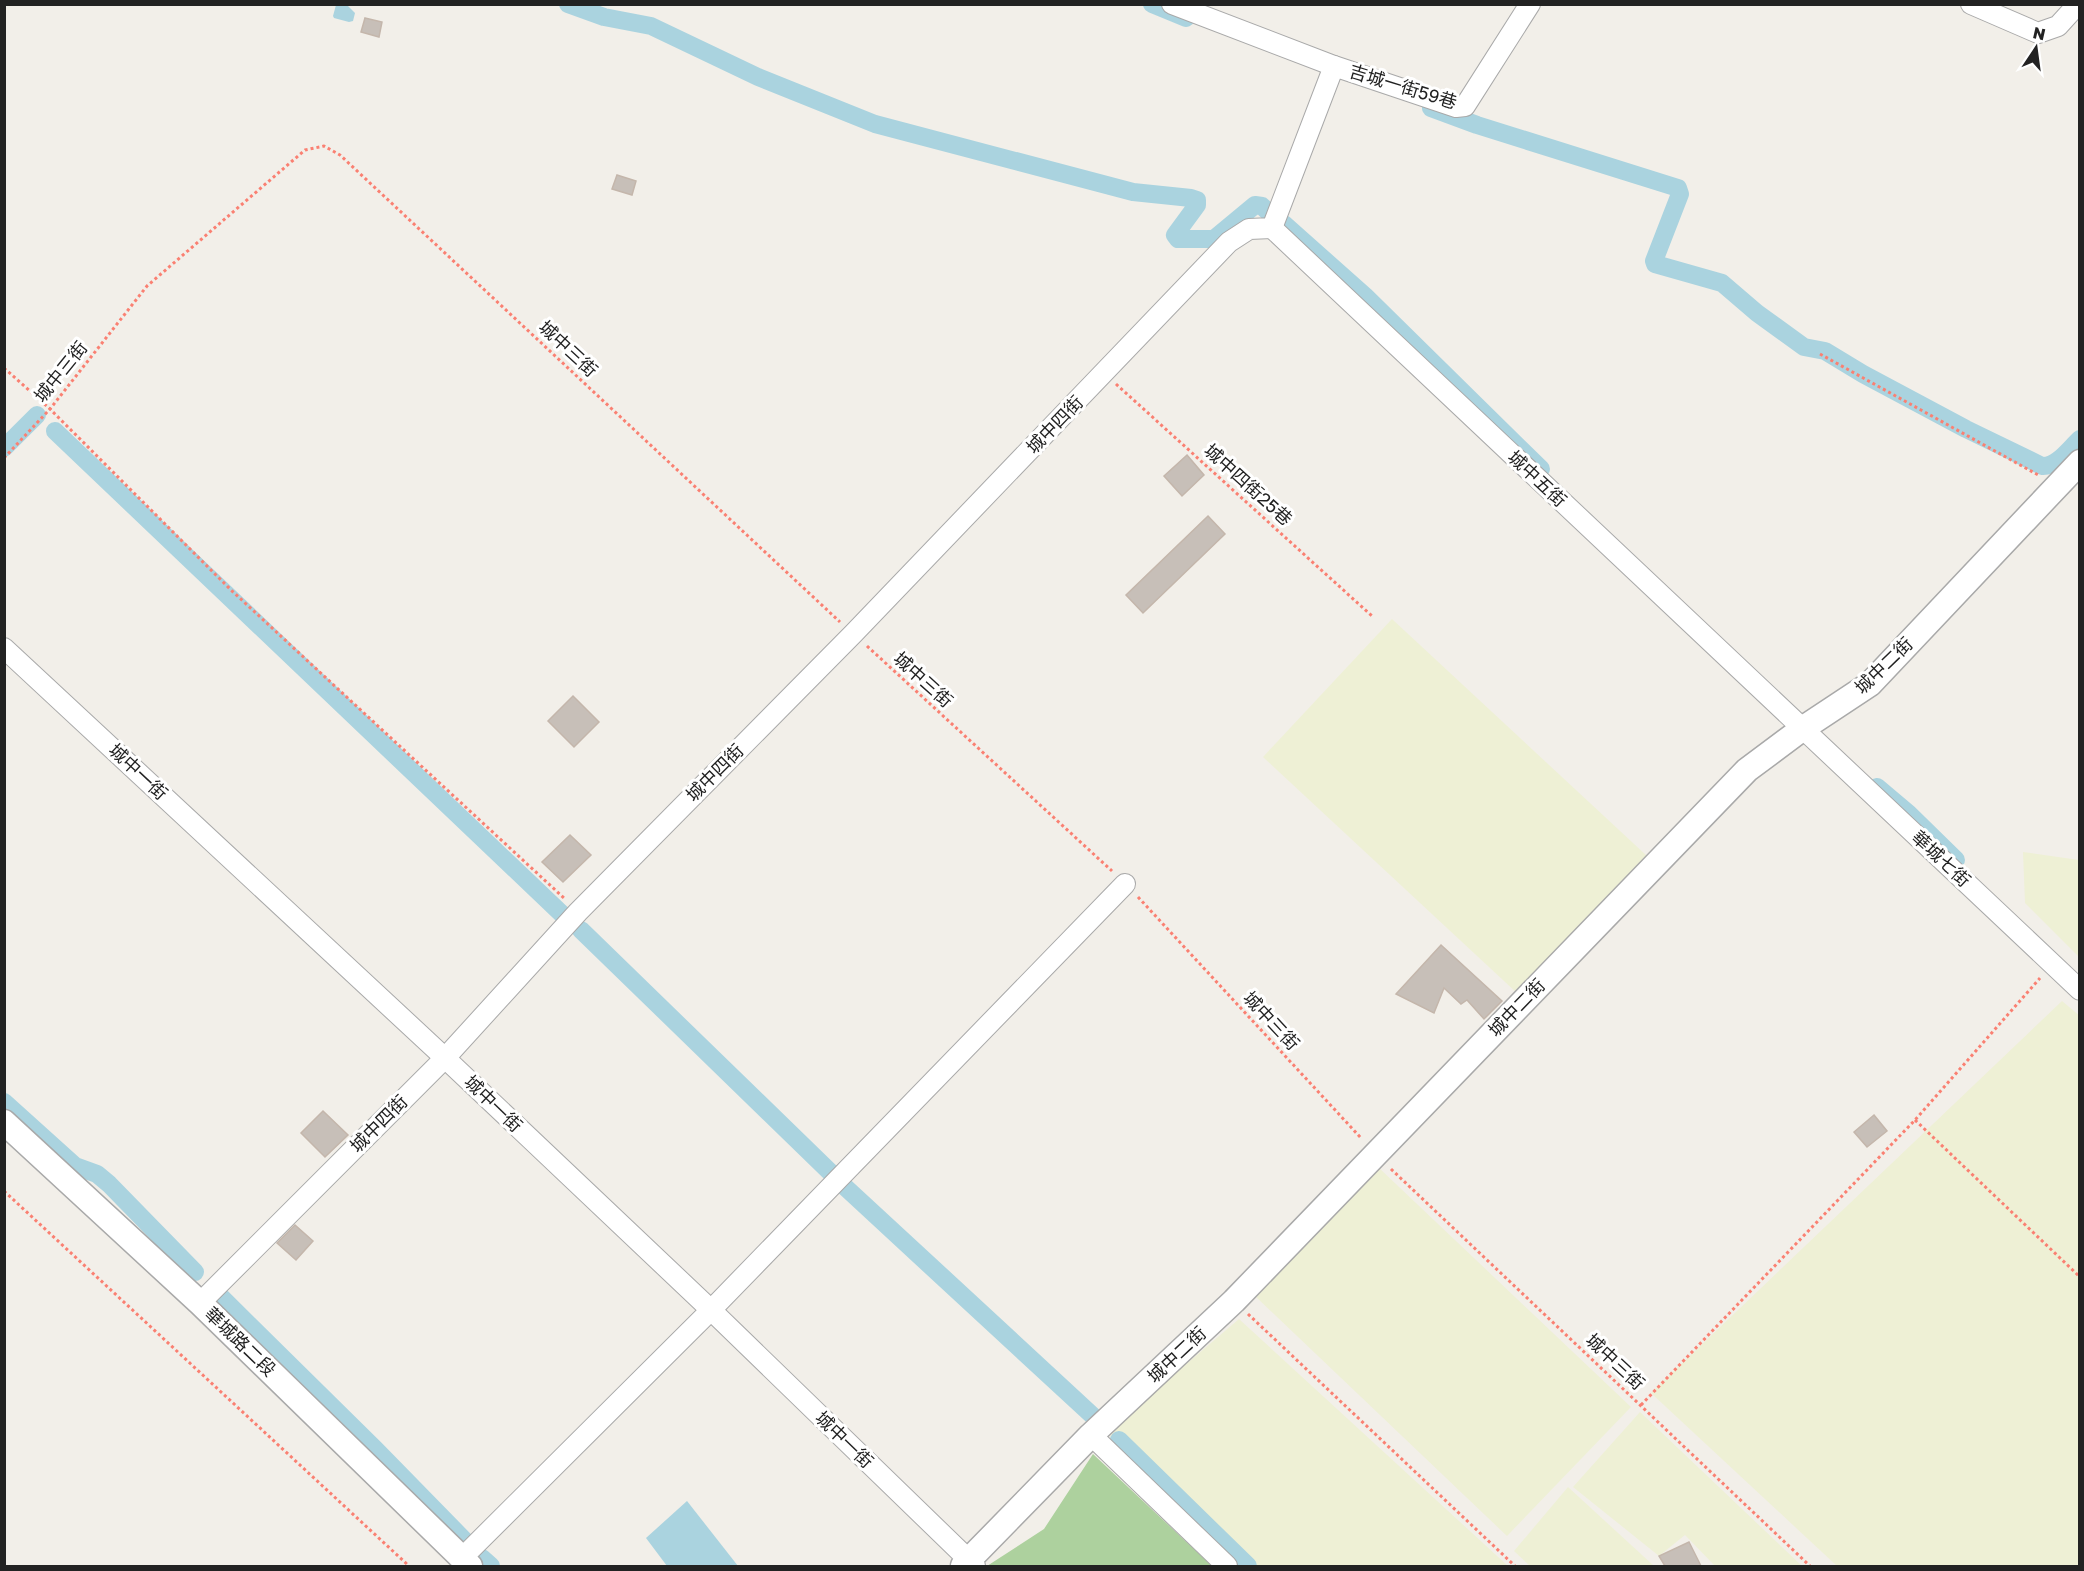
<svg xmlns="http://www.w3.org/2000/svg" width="2084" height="1571" viewBox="0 0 2084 1571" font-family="'Golos Text','Noto Sans TC',sans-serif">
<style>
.farmland{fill:#eef0d5}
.forest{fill:#add19e}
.water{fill:#aad3df}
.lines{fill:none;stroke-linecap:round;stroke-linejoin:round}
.canal{stroke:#aad3df;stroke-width:18}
.building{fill:#c7bfb8;stroke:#c4b6ab;stroke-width:1.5}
.minor-casing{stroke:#a9a9a9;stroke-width:22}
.tertiary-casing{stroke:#a9a9a9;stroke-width:27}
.path{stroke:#fa8072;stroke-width:3;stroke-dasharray:3 3;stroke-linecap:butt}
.minor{stroke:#fff;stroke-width:20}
.tertiary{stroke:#fff;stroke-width:24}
.labels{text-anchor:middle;stroke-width:6;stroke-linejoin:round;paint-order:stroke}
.street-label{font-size:18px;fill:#222;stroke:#fff}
</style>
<rect width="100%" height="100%" fill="#f2efe9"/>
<g class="farmland">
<polygon points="1392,619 1647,856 1518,994 1263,757"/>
<polygon points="2023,852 2079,860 2079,957 2025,903"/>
<polygon points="2062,1001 2080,1016 2079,1566 1837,1566 1651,1393"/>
<polygon points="1378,1167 1631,1407 1507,1536 1255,1296"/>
<polygon points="1239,1319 1508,1566 1246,1566 1110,1436 1132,1397 1184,1366"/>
<polygon points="1640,1412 1802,1566 1715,1566 1685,1535 1659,1556 1573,1487"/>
<polygon points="1568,1487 1654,1566 1530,1566 1514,1551"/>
</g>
<polygon class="forest" points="1093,1454 1212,1566 987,1566 1044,1529"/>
<g class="water">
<polygon points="336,5 347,5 355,13 353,21 349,22 334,18 333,16"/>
<polygon points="687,1501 738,1566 667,1566 646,1538"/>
</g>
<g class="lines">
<g class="canal">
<polyline points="568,4 604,17 651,26 758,77 875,124 1133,192 1191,198 1197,200 1197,205 1175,235 1178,239 1214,239 1255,205 1262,206 1268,212"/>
<polyline points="1152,4 1186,18"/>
<path d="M1431,108L1477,125L1678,188L1680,194L1654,261L1655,264L1722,283L1757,313L1804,347L1825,351L1863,374L1966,429L2042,466C2057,467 2069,449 2080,439"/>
<polyline points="1284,224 1365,296 1541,469"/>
<polyline points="55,431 565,917"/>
<polyline points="4,448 37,415"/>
<polyline points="1877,787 1909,814 1956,860"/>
<polyline points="581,930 830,1172"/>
<polyline points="4,1102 75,1166 97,1174 109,1184 195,1272"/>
<polyline points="844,1186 1094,1417"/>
<polyline points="222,1298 375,1449 470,1546"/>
<polyline points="1119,1440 1248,1566"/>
<polyline points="482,1558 491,1566"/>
</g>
</g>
<g class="building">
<polygon points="365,18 382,22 379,37 361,32"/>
<polygon points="617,175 636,181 632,195 612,189"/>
<polygon points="1187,455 1204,475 1182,496 1164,476"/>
<polygon points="1208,516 1225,534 1143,613 1126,595"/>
<polygon points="573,696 599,722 574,747 548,721"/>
<polygon points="570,835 591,855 563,882 542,862"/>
<polygon points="1441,945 1502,1001 1484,1019 1467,1000 1461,1004 1444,988 1434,1013 1396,994"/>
<polygon points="323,1111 348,1135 325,1157 301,1133"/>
<polygon points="1874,1115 1887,1131 1867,1147 1854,1132"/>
<polygon points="295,1225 313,1241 296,1260 277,1243"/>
<polygon points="1689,1542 1701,1566 1665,1566 1659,1556"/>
</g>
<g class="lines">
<g class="minor-casing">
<g id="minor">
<polyline points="1172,4 1334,66"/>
<polyline points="1971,4 2038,33 2058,26 2078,4"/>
<polyline points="1272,228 2080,990"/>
<polyline points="4,648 445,1058 711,1310 975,1566"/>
<polyline points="200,1303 445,1058 578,912 853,634 1229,242 1249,229 1272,228 1334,66 1456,107 1465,106 1530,4"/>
<polyline points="1091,1435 1227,1566"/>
<polyline points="462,1558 711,1310 1125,884"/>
</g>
</g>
<g class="tertiary-casing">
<g id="tertiary">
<polyline points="4,1122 200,1303 470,1566"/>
<polyline points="963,1566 1091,1435 1234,1301 1747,770 1802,729 1870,684 2080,462"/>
</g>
</g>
<g class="path">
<polyline points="1820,354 2040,476"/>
<polyline points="4,368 50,409 231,590 565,899"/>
<polyline points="1116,384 1372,616"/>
<polyline points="4,458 50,409 147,286 305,150 324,146 340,155 840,622"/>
<polyline points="867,646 1112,871"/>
<polyline points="1138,897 1361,1138"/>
<polyline points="1915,1120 2080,1277"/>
<polyline points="1391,1169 1810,1566"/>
<polyline points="4,1191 409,1566"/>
<polyline points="1248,1314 1515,1566"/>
<polyline points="1641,1405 1915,1120 2040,978"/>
</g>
<use href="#minor" class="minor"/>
<use href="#tertiary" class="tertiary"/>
</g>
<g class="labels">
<g class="street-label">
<text transform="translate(1403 87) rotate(17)" y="6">吉城一街59巷</text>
<text transform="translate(568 349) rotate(43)" y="6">城中三街</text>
<text transform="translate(61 372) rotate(-51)" y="6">城中三街</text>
<text transform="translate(1055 425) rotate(-46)" y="6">城中四街</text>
<text transform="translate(1537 479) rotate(43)" y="6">城中五街</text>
<text transform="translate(1248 485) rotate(42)" y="6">城中四街25巷</text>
<text transform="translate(1884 666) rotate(-44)" y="6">城中二街</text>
<text transform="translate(923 680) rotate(42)" y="6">城中三街</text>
<text transform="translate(138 772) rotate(43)" y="6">城中一街</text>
<text transform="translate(715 773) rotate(-45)" y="6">城中四街</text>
<text transform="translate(1941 859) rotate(43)" y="6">華城七街</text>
<text transform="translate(1517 1008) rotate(-46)" y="6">城中二街</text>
<text transform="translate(1271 1021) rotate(47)" y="6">城中三街</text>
<text transform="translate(493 1104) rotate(44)" y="6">城中一街</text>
<text transform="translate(379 1124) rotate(-45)" y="6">城中四街</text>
<text transform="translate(240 1342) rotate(44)" y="6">華城路二段</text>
<text transform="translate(1177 1355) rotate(-43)" y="6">城中二街</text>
<text transform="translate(1615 1362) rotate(43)" y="6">城中三街</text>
<text transform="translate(844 1440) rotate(44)" y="6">城中一街</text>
</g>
</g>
<rect width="2084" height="1571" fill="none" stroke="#222222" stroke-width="12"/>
<g transform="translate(2036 48) rotate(13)" stroke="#ffffff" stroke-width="4.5" paint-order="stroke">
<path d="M0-4.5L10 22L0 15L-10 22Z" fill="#222222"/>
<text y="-9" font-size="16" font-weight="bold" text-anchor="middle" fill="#222222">N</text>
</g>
</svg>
